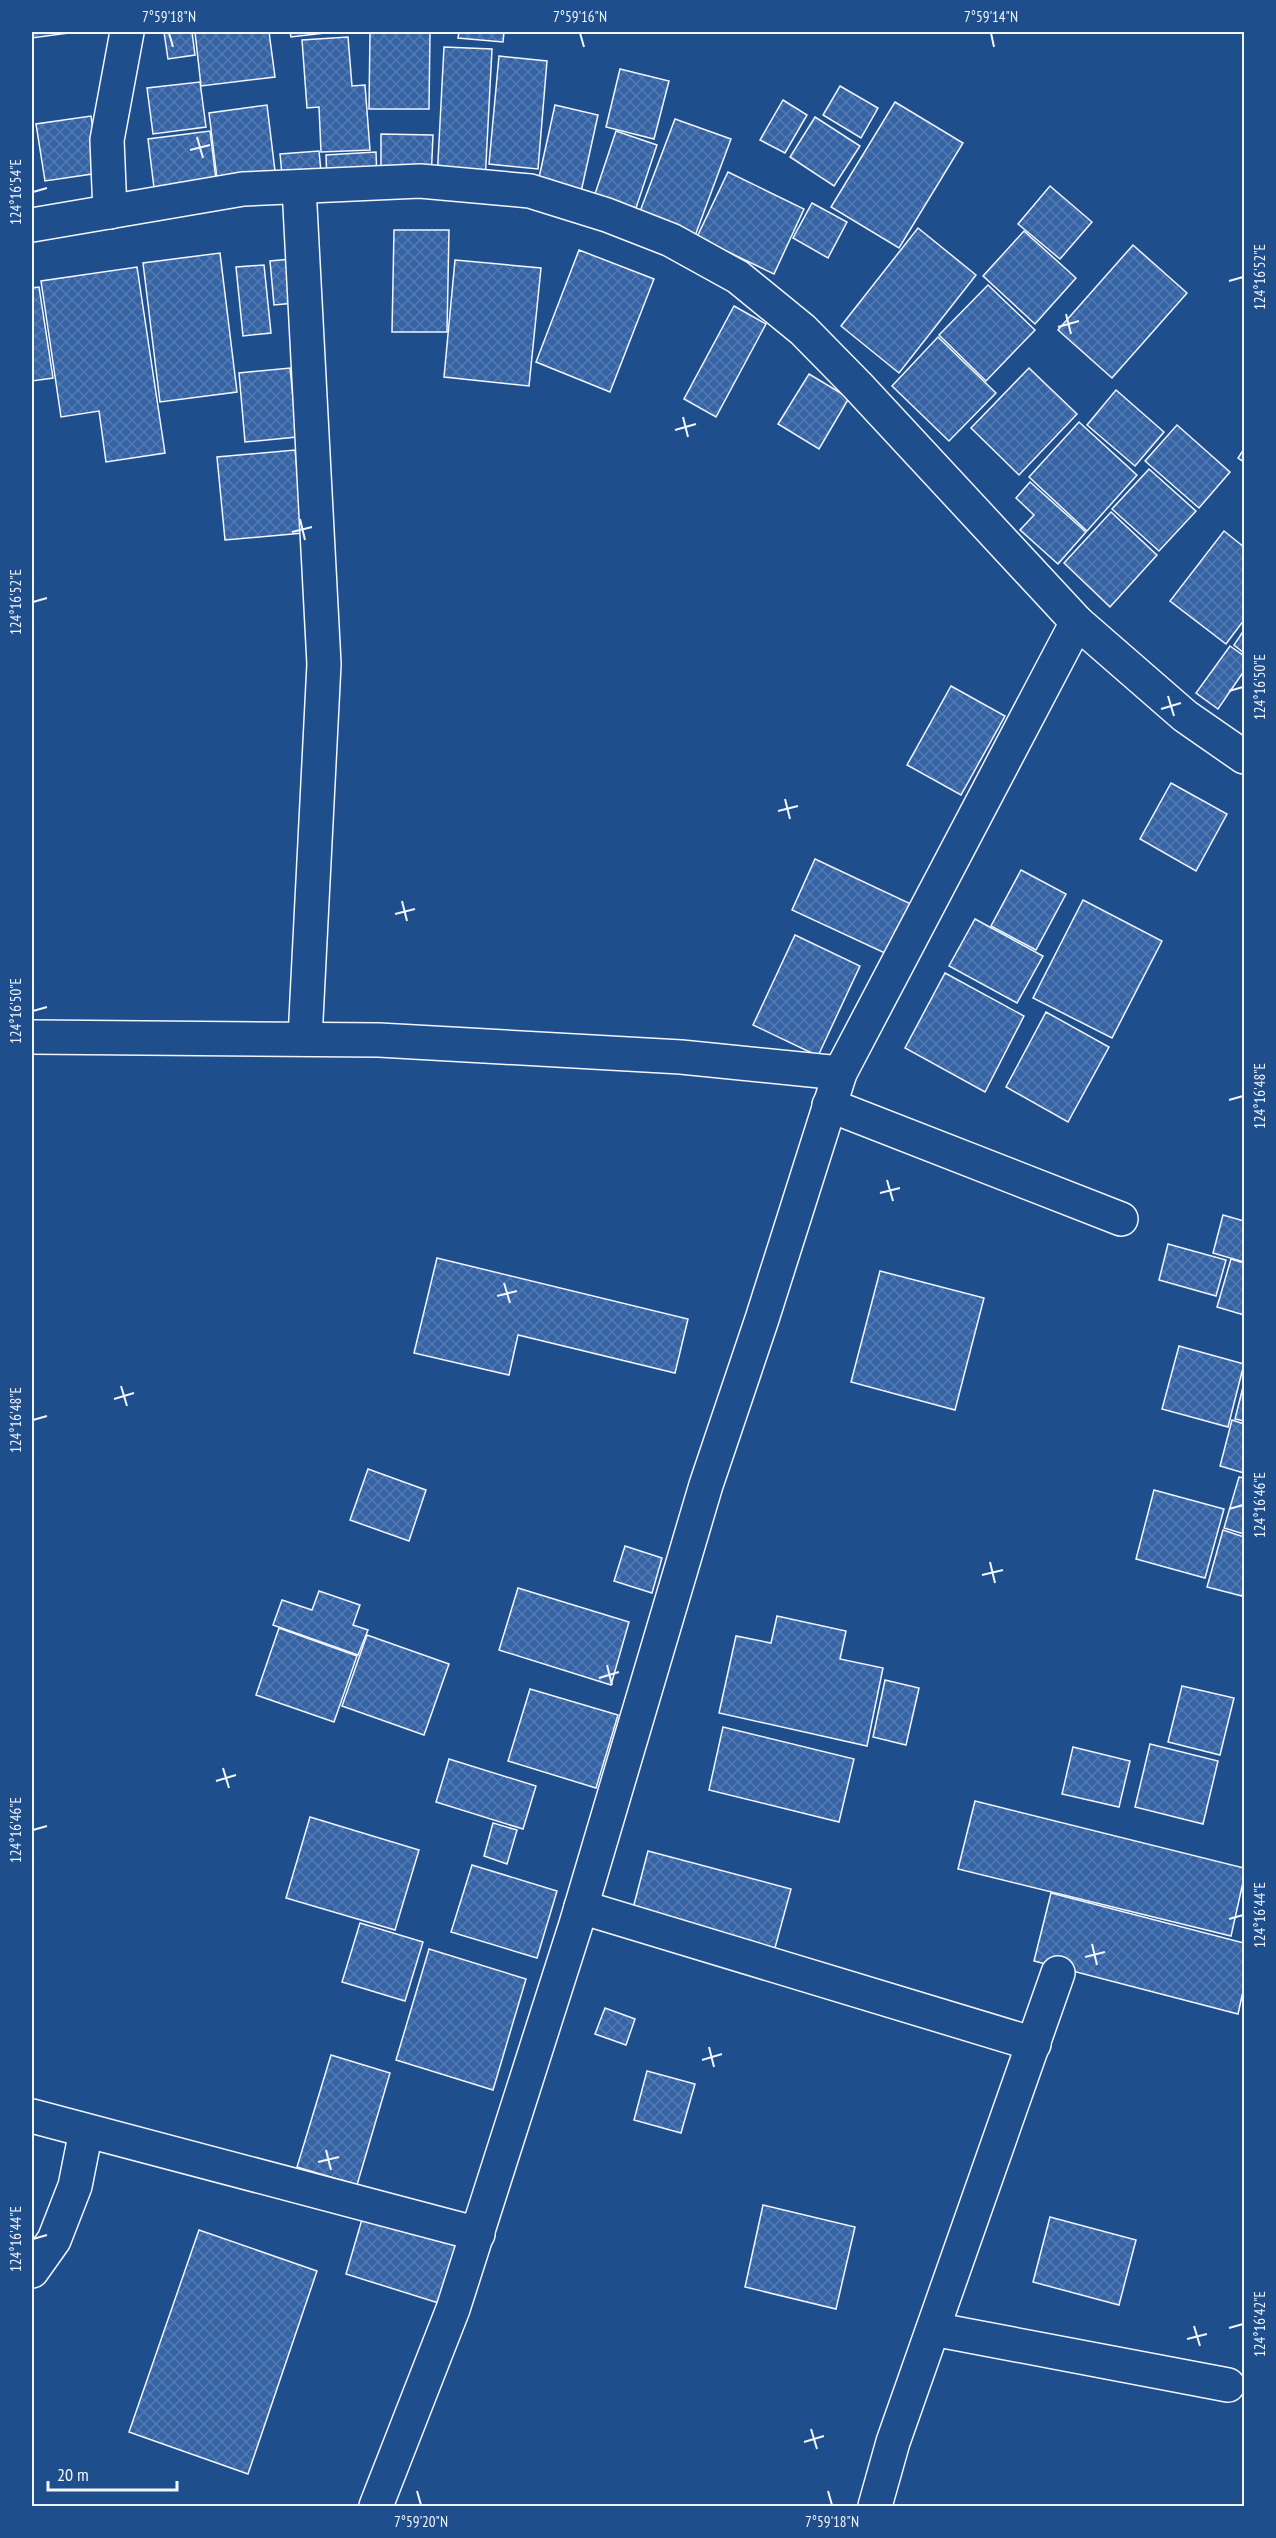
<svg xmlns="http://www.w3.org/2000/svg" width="1276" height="2538" viewBox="0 0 1276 2538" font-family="'PT Sans Narrow',sans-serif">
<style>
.building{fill:url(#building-cross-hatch);stroke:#f2f6ff;stroke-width:1.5}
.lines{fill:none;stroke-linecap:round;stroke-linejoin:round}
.minor-casing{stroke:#f2f6ff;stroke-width:36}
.minor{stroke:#1f4e8c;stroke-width:33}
.ticks{fill:none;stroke:#f2f6ff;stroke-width:2}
.neatline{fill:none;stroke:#f2f6ff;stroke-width:2}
.ticks-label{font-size:15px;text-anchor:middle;fill:#f2f6ff}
</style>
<defs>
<pattern id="building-cross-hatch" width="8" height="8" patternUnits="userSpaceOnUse" patternTransform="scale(1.5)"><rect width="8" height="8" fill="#3563a3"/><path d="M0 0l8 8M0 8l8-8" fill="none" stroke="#537ab1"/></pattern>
</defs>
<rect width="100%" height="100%" fill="#1f4e8c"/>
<g class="building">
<polygon points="32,32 76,32 32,38"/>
<polygon points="164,32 192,32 195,55 168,59"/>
<polygon points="195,32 269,32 275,77 201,86"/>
<polygon points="290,32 324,32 324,33 291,37"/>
<polygon points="370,32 430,32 429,109 369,109"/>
<polygon points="459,32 504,32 503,42 458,38"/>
<polygon points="348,37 352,86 365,85 370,150 321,152 319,107 307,108 302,40"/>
<polygon points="444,47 492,49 485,182 437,180"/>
<polygon points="499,56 547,61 538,169 489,164"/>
<polygon points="620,69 669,81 654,139 606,127"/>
<polygon points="200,82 206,127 153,134 147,88"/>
<polygon points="840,86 878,108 861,138 823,115"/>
<polygon points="783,100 807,115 785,153 760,140"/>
<polygon points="895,102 963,143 899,248 831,207"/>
<polygon points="267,105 275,171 217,178 209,113"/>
<polygon points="555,105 598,115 581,192 538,182"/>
<polygon points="91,116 99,173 45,181 36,124"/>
<polygon points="815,117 860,146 834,186 790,157"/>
<polygon points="675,119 731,139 695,236 639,214"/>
<polygon points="210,131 217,188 155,196 148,139"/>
<polygon points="616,131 657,145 636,208 595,194"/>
<polygon points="381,134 433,135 431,180 381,178"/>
<polygon points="319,151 322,182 283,185 280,154"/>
<polygon points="376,152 377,179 327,182 326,155"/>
<polygon points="728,172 804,209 774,274 697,237"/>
<polygon points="1050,186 1092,222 1060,259 1018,224"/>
<polygon points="812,203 847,222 828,258 793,238"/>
<polygon points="918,228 976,275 899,373 841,326"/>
<polygon points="394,230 449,230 447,332 392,332"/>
<polygon points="1024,231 1076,278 1035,324 983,276"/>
<polygon points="1133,245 1187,293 1112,378 1058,330"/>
<polygon points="579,250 654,279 610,392 536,362"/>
<polygon points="220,253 237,392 160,402 143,263"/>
<polygon points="291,259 295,303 274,305 270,261"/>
<polygon points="455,260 541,268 529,386 444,377"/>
<polygon points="264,265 271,333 243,336 236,267"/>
<polygon points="137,267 165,453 106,462 99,411 61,417 41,281"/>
<polygon points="988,285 1035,330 986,381 939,335"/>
<polygon points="39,287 53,378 32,381 32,288"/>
<polygon points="734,306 766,324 716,417 684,399"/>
<polygon points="938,337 996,393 949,441 892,386"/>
<polygon points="290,368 297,437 245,442 239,373"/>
<polygon points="1029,368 1077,414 1019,475 971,428"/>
<polygon points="809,374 849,398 819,449 778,424"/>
<polygon points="1116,390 1164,432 1135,466 1087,425"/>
<polygon points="1079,422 1137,475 1087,531 1029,477"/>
<polygon points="1177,425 1230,472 1199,508 1145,461"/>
<polygon points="1244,449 1244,462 1238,458"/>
<polygon points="295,450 303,533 225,540 217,457"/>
<polygon points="1149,469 1196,511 1159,551 1112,509"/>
<polygon points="1030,482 1086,532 1058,564 1020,530 1034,515 1016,498"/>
<polygon points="1111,512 1157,555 1110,607 1064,563"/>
<polygon points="1224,531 1244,547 1244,620 1226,644 1170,601"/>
<polygon points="1244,630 1244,653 1234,645"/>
<polygon points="1230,646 1244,656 1244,671 1218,709 1196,693"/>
<polygon points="951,686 1005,716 961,795 907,765"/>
<polygon points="1171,783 1227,814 1196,871 1140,839"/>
<polygon points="815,859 911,904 887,954 792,910"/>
<polygon points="1021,870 1066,894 1036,950 991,926"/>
<polygon points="1083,900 1162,941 1112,1038 1033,998"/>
<polygon points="975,919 1043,956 1017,1003 949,966"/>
<polygon points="795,935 860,966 818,1056 753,1025"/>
<polygon points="945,973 1024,1016 985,1092 905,1048"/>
<polygon points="1046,1012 1109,1047 1068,1122 1006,1087"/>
<polygon points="1223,1215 1244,1221 1244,1262 1213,1253"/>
<polygon points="1168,1244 1226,1260 1216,1296 1159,1280"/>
<polygon points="437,1258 688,1319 675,1373 518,1335 509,1375 414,1353"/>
<polygon points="1231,1259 1244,1263 1244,1315 1217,1307"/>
<polygon points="880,1271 984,1298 955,1410 851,1382"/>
<polygon points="1179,1346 1244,1364 1228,1427 1162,1409"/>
<polygon points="1244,1383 1244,1421 1235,1419"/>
<polygon points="1232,1420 1244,1424 1244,1473 1220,1466"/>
<polygon points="368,1469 426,1490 409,1541 350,1520"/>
<polygon points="1239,1477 1244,1478 1244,1534 1224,1528"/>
<polygon points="1154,1490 1224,1509 1205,1578 1136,1559"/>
<polygon points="1223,1530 1244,1537 1244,1586 1242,1596 1207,1587"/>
<polygon points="625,1546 662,1558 652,1593 614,1581"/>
<polygon points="518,1588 629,1622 611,1685 499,1650"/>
<polygon points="319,1591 360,1605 353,1625 368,1630 358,1655 273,1625 282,1600 312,1610"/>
<polygon points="777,1616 846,1631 840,1659 883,1668 867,1746 719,1713 736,1636 771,1643"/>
<polygon points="279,1628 357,1656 334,1722 256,1695"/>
<polygon points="367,1635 449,1664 424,1735 342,1706"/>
<polygon points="885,1680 919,1688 906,1745 873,1737"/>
<polygon points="1182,1686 1234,1698 1220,1755 1168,1742"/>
<polygon points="530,1689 618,1715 596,1788 508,1761"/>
<polygon points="723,1727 854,1759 839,1822 709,1790"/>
<polygon points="1150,1744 1218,1761 1203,1824 1135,1807"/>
<polygon points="1073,1747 1130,1761 1119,1807 1062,1794"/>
<polygon points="449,1759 536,1786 523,1829 436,1802"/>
<polygon points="975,1801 1244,1868 1244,1878 1231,1936 958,1869"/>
<polygon points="310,1817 419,1850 395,1930 286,1898"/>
<polygon points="493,1823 517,1830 507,1864 484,1856"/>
<polygon points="648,1851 791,1889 773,1955 631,1916"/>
<polygon points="472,1865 557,1891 537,1958 451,1932"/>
<polygon points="1051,1893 1244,1943 1244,1987 1238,2014 1034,1961"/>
<polygon points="360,1923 423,1942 405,2001 342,1982"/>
<polygon points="429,1949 526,1979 493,2090 396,2060"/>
<polygon points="605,2008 635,2019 626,2045 595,2034"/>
<polygon points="331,2055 390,2073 357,2185 297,2167"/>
<polygon points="647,2071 695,2084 681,2133 634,2120"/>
<polygon points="763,2205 855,2227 836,2309 745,2287"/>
<polygon points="363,2216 462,2245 445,2305 346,2274"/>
<polygon points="1050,2217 1136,2240 1119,2305 1033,2282"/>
<polygon points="199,2230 317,2271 248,2474 129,2432"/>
</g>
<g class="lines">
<g class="minor-casing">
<g id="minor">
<polyline points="299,187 324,664 305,1039"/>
<polyline points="110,212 107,140 127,32"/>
<polyline points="32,225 243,189 420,181 530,191 607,215 671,240 738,277 803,330 857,385 1077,622 1185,716 1244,757"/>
<polyline points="32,1037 379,1040 681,1057 840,1073"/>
<polyline points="829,1105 1121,1219"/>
<polyline points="581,1907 1034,2044"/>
<polyline points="32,2116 478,2234"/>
<polyline points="32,2271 54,2240 75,2186 86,2131"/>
<polyline points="933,2329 1228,2385"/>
<polyline points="376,2506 453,2309 576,1924 706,1485 762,1319 840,1073 1077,622"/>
<polyline points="875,2506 893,2442 1058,1973"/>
</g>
</g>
<use href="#minor" class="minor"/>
</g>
<path class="ticks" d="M169,33L173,47M580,33L584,47M991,33L994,47M197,137L203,158M190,150L210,145M33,192L47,188M1229,281L1243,277M1066,314L1071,334M1058,327L1079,321M683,417L688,437M675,430L696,424M300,519L305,540M292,532L312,527M33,602L47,598M1229,691L1243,687M1168,696L1174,716M1161,709L1181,703M785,799L790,819M778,811L798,806M402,901L407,921M395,914L415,909M33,1011L47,1007M1229,1100L1243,1096M887,1180L893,1201M880,1193L900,1188M504,1283L510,1303M497,1296L517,1291M121,1386L127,1406M114,1399L134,1393M33,1420L47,1416M1229,1509L1243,1505M990,1562L995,1583M982,1575L1003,1570M607,1665L612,1685M599,1678L619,1672M223,1768L229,1788M216,1781L236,1775M33,1830L47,1826M1229,1919L1243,1915M1092,1944L1097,1965M1085,1957L1105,1952M709,2047L714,2067M702,2060L722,2054M326,2150L331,2170M318,2162L339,2157M33,2239L47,2235M1194,2326L1200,2346M1229,2328L1243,2324M1187,2339L1207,2334M811,2429L817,2449M804,2442L824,2436M417,2491L421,2505M828,2491L832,2505"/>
<rect width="1276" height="2538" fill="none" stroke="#1f4e8c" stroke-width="66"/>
<path d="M48 2481v9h129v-9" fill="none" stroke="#f2f6ff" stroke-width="3"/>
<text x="57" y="2481" font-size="18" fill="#f2f6ff" stroke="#1f4e8c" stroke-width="4.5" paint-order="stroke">20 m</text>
<rect x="33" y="33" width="1210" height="2472" class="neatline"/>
<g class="ticks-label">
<text x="169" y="22">7°59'18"N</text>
<text x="580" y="22">7°59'16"N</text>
<text x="991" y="22">7°59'14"N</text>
<text transform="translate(16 192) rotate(-90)" y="5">124°16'54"E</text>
<text transform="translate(1260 277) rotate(-90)" y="5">124°16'52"E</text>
<text transform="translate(16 602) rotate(-90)" y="5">124°16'52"E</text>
<text transform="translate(1260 687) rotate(-90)" y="5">124°16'50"E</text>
<text transform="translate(16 1011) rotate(-90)" y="5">124°16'50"E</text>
<text transform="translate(1260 1096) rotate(-90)" y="5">124°16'48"E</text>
<text transform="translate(16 1420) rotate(-90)" y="5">124°16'48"E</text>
<text transform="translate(1260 1505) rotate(-90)" y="5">124°16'46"E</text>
<text transform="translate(16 1830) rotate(-90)" y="5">124°16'46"E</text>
<text transform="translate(1260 1915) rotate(-90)" y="5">124°16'44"E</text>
<text transform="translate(16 2239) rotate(-90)" y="5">124°16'44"E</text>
<text transform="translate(1260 2324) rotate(-90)" y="5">124°16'42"E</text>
<text x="421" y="2527">7°59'20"N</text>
<text x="832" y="2527">7°59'18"N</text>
</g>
</svg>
